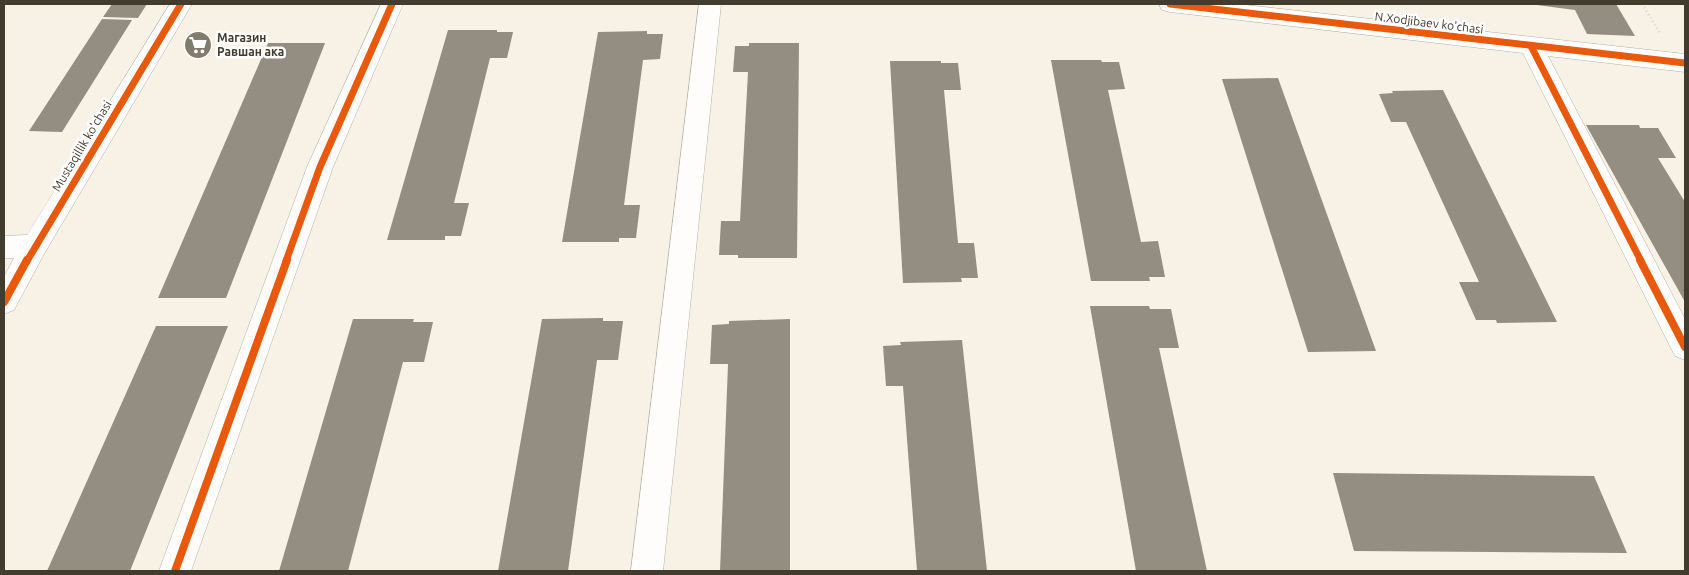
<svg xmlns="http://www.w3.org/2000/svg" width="1689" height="575" viewBox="0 0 1689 575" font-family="Ubuntu,sans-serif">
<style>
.building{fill:#938d82}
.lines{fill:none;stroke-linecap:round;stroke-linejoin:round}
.minor-casing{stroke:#b7b1a6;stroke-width:1}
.path{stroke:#d6d3d0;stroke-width:2.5;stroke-dasharray:1 3;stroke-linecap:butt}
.minor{fill:#fefdfb;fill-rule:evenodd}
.cycleway-far1-casing{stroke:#fff;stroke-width:9}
.cycleway-casing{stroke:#fff;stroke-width:11}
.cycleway-far1{stroke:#e8590c;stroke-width:7}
.cycleway{stroke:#e8590c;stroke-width:8}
.labels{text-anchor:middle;stroke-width:5;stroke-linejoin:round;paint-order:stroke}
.street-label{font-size:12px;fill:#423c2e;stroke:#fff}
.poi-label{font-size:12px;font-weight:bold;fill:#423c2e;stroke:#fff;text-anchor:start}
</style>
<rect width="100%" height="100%" fill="#f7f1e6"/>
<g class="building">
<polygon points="112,4 147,4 138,18 103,17"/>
<polygon points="1529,4 1616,4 1635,36 1587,34 1575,10"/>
<polygon points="102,19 132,20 62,132 29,131"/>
<polygon points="448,30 497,30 497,32 513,32 507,58 490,58 454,203 469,203 461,236 445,236 445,240 387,240"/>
<polygon points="647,31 647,34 663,34 660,59 643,60 624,205 640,205 636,238 619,238 619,242 562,242 598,32"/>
<polygon points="268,43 325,43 226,298 158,298"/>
<polygon points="749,43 799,43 797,258 738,258 738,255 719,255 721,221 740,221 748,72 733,72 735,46 749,46"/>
<polygon points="1051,60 1101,60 1102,62 1119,62 1125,89 1108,90 1141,242 1158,241 1165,277 1149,277 1150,281 1091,281"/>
<polygon points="890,61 941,61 941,63 958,63 961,90 944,90 958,243 974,243 978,278 961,278 962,282 903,283"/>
<polygon points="1278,78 1376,351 1308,352 1222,79"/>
<polygon points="1443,90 1557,322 1497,323 1496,320 1476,320 1459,282 1479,282 1406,122 1391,122 1379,94 1393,93 1392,91"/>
<polygon points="1586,125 1639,125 1640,128 1658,128 1676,158 1658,158 1685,202 1685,302"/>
<polygon points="1090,306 1149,306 1150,309 1171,309 1179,348 1159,348 1207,571 1136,571"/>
<polygon points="603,318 603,321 623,321 618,360 597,360 568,571 498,571 542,319"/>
<polygon points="353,319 414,319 413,322 433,322 424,362 403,362 348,571 279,571"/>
<polygon points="790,319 790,571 720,571 728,364 710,364 712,325 729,324 729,321"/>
<polygon points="156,326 228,326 130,571 47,571"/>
<polygon points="962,340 987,571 917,571 903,386 886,386 883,346 901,345 900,342"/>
<polygon points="1333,473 1594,476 1627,553 1354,551"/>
</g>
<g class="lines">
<g class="minor-casing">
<g id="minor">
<polygon points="170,4 192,4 44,254 14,310 4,314 4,277 14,258 4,258 4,236 27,235"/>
<polygon points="381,4 403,4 333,167 191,571 159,571 307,167"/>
<polygon points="699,4 721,4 663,571 631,571"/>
<polygon points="1159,4 1237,4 1685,54 1685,72 1548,56 1685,319 1685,360 1675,356 1523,53 1170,12 1162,10"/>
</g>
</g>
<polyline class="path" points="1642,4 1660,33"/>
<use href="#minor" class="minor"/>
<g class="cycleway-far1-casing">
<g id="cycleway-far1">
<polyline points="1170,4 1685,63"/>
<polyline points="1531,46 1641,261"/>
<polyline points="27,261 181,4"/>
<polyline points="286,261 320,167 392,4"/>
</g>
</g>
<g class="cycleway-casing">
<g id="cycleway">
<polyline points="1640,260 1685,347"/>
<polyline points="4,302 27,260"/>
<polyline points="175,571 287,260"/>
</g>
</g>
<use href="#cycleway-far1" class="cycleway-far1"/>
<use href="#cycleway" class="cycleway"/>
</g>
<defs>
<g id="supermarket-disc" transform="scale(1.4375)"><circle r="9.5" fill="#817b6e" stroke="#fff"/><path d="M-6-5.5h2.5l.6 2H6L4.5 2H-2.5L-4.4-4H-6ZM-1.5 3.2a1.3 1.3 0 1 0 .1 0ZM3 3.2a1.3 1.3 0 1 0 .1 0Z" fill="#fff"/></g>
</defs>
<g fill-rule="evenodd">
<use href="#supermarket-disc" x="198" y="45"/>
</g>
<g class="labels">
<g class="street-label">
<text transform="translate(1429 23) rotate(7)" y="4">N.Xodjibaev ko'chasi</text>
<text transform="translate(82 146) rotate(-59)" y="4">Mustaqillik ko'chasi</text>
</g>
<g class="poi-label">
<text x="217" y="42">Магазин<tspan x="217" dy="14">Равшан ака</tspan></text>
</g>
</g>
<rect width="1689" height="575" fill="none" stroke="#423c2e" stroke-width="10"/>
</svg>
